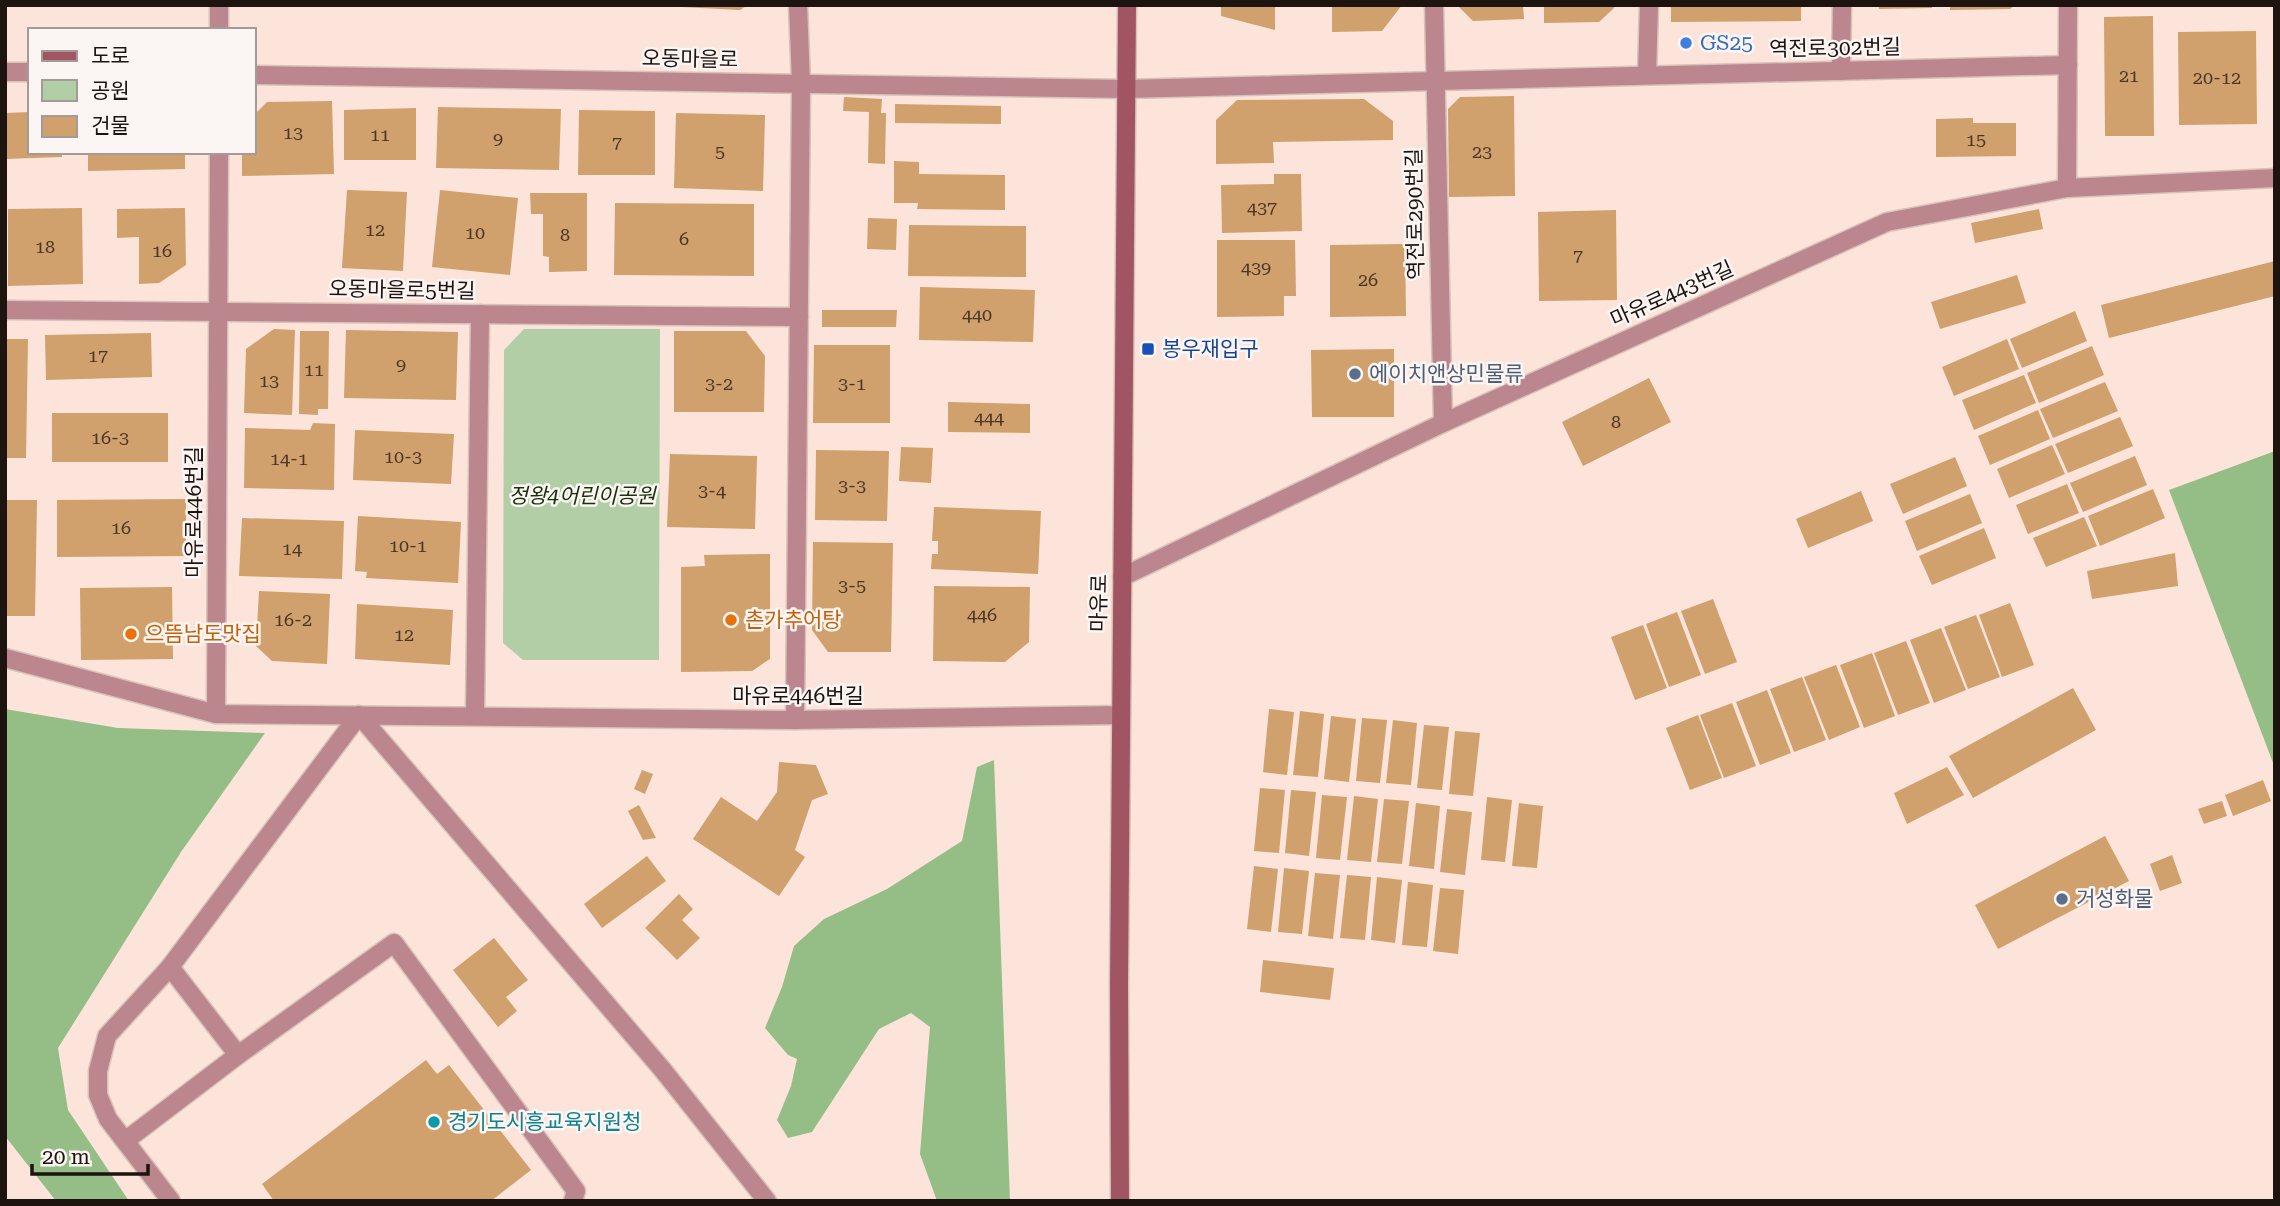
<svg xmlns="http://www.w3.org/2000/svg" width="2280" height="1206" viewBox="0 0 2280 1206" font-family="'Roboto Serif','Noto Sans KR',serif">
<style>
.green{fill:#b1cea7}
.forest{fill:#95be87}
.building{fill:#d0a06d}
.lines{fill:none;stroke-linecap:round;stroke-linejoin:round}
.service-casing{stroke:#d8c3ba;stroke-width:21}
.minor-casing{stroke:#d8c3ba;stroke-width:21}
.secondary-casing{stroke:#d8c3ba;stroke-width:21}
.service{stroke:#bc868e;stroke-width:18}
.minor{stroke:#bc868e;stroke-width:18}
.secondary{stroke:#a15563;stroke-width:18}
.shop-dot{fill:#3f7fe0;stroke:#fbf5f3;stroke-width:2.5}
.transit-dot{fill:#1a4fb4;stroke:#fbf5f3;stroke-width:2.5}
.service-dot{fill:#5c6f8a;stroke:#fbf5f3;stroke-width:2.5}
.food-dot{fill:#e8710a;stroke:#fbf5f3;stroke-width:2.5}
.culture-dot{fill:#0f9aa8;stroke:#fbf5f3;stroke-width:2.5}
.labels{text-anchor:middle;stroke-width:5;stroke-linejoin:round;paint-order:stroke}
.number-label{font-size:18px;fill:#4a3626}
.shop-label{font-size:21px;fill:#366cbe;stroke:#fbf5f3;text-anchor:start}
.street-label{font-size:21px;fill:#1d130f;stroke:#fbf5f3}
.transit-label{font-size:21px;fill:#164399;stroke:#fbf5f3;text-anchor:start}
.service-label{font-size:21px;fill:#4e5e75;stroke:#fbf5f3;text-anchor:start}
.park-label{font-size:21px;font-style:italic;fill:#17320c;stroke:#fbf5f3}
.food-label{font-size:21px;fill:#c56008;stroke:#fbf5f3;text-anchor:start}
.culture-label{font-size:21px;fill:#0d838f;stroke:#fbf5f3;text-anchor:start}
</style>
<rect width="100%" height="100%" fill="#fce4db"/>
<polygon class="green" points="524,329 660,329 659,660 523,660 503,643 504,350"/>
<g class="forest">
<polygon points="2275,451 2275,768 2169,490"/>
<polygon points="5,709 118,728 265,733 181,852 58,1048 68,1110 129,1201 56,1201 5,1136"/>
<polygon points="994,760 1010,1201 937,1201 920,1154 930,1027 911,1013 879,1029 812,1132 788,1138 777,1120 791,1086 797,1059 788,1055 765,1028 782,987 794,946 824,919 887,889 962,841 977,767"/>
</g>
<g class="building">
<polygon points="681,5 748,5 740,10 681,7"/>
<polygon points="1221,5 1275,5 1275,30 1221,16"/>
<polygon points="1332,5 1402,5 1382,31 1332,32"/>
<polygon points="1457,5 1523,5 1524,19 1473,21"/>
<polygon points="1544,5 1614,5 1614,8 1599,22 1544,23"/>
<polygon points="1671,5 1801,5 1801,21 1671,22"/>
<polygon points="1879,5 1932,5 1932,8 1879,9"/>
<polygon points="1950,5 2015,5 2010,9 1950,10"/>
<polygon points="2153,16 2154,136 2105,136 2104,17"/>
<polygon points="2256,31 2257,124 2179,125 2178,32"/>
<polygon points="1514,96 1515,196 1449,197 1448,109 1460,97"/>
<polygon points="844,97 882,99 881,113 886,113 885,164 868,163 869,112 843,111"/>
<polygon points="1364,99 1393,121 1393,140 1273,142 1274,163 1216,164 1216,120 1237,100"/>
<polygon points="332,101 334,174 242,176 242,152 254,152 254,115 267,102"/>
<polygon points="895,104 1001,106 1001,124 895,123"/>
<polygon points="438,107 561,109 559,170 436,168"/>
<polygon points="416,108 416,160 344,160 344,110"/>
<polygon points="579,110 655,111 655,175 578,175"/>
<polygon points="30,112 30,152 62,152 62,157 5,159 5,113"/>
<polygon points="676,113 765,115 763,191 674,188"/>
<polygon points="1973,118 1973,123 2016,123 2016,156 1936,157 1936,119"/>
<polygon points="88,152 185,152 185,169 88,171"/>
<polygon points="894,161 919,162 919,174 1005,175 1005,210 917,209 918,203 894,203"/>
<polygon points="1274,174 1301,174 1302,231 1222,233 1221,185 1274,184"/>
<polygon points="347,190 407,192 403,271 342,268"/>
<polygon points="440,190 518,198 510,275 432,267"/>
<polygon points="530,193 587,193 587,271 549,272 549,257 543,256 543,214 531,214"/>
<polygon points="615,203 754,204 754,276 614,275"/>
<polygon points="82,208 83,284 8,286 8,209"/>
<polygon points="185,208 186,265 159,283 139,284 139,237 117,238 117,209"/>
<polygon points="2039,209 2043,229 1975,243 1971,223"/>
<polygon points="1616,210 1617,300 1539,301 1538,212"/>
<polygon points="868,218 897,219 896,250 867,249"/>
<polygon points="909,225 1026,226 1026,277 908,276"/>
<polygon points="1217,240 1295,240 1296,296 1284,296 1284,316 1217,317"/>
<polygon points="1405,244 1406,316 1330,317 1330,245"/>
<polygon points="2275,261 2275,296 2109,338 2101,305"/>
<polygon points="2017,275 2026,303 1940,329 1931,302"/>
<polygon points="920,287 1035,290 1033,342 919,340"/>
<polygon points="822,310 897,310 896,327 822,327"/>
<polygon points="2075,311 2087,341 2022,368 2010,339"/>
<polygon points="274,329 295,330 292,415 244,413 246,349"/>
<polygon points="346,330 458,332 456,400 344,398"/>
<polygon points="300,331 329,331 328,409 318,409 318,415 299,414"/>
<polygon points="674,331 746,331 765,356 764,412 674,412"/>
<polygon points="151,333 152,377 46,380 45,335"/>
<polygon points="5,339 28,339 26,458 5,458"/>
<polygon points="2007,339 2019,369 1954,396 1942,367"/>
<polygon points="814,345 890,345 890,423 813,423"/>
<polygon points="2092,346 2104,375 2039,403 2027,373"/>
<polygon points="1394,349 1394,417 1312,417 1311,350"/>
<polygon points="2024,375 2036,403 1974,430 1962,400"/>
<polygon points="1649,378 1671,422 1583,466 1562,422"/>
<polygon points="2105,382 2118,411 2053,438 2040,409"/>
<polygon points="948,402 1030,404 1030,433 948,432"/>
<polygon points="2038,410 2050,439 1990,465 1978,436"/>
<rect x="52" y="413" width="116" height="49"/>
<polygon points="2120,417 2133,446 2068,473 2055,444"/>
<polygon points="313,423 335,424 334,490 244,488 245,428 310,430"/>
<polygon points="355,430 454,434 451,484 353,480"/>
<polygon points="2052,445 2065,474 2009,498 1997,469"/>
<polygon points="901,447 933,448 931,483 899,481"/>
<polygon points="816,450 889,451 887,521 815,520"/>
<polygon points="670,454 757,456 755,529 667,527"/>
<polygon points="2135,456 2147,485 2083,512 2070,483"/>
<polygon points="1955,457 1967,486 1903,514 1890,484"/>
<polygon points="2067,484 2079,513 2028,534 2016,505"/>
<polygon points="2153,489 2165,518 2100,546 2088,516"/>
<polygon points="1861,491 1873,521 1808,548 1796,519"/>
<polygon points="1970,494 1982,523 1917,551 1905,521"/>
<polygon points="186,499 186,556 57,557 57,500"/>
<polygon points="5,500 37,500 35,616 5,616"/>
<polygon points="934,507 1041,511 1038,574 931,569 932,554 938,554 938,541 932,541"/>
<polygon points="358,516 461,522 458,583 366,578 367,572 355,571"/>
<polygon points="2084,517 2097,546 2046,567 2033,538"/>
<polygon points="242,518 344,521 342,579 239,576"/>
<polygon points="1984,528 1996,558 1932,585 1919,556"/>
<polygon points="813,542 893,543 891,652 828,652 812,630"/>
<polygon points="2175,553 2178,586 2092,599 2087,571"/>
<polygon points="770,554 770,659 752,671 681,672 681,567 705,566 704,555"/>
<polygon points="934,586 1030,587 1029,642 1005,662 933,661"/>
<polygon points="172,587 173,659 81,660 80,588"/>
<polygon points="259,591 330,594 327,664 272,661 256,646"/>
<polygon points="1713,599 1737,662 1705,674 1681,611"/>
<polygon points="2010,603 2034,665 2002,677 1979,615"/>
<polygon points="357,604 453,610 450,665 355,659"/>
<polygon points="1677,612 1701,675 1669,687 1646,624"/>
<polygon points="1976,615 2000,677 1968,689 1944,627"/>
<polygon points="1643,625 1667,688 1635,700 1611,637"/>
<polygon points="1941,628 1966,690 1934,703 1910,640"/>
<polygon points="1906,641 1930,703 1898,715 1874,653"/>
<polygon points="1872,653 1895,716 1864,728 1840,665"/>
<polygon points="1836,665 1860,727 1829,740 1804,677"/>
<polygon points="1802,677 1826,740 1794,752 1770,689"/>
<polygon points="2073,688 2096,730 1973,798 1949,756"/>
<polygon points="1767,690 1791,753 1760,765 1736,702"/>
<polygon points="1732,703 1756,766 1724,778 1700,715"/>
<polygon points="1269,709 1294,712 1287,775 1263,772"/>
<polygon points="1300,711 1324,714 1318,777 1293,775"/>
<polygon points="1698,715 1722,778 1690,790 1666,728"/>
<polygon points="1331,716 1356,719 1349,782 1324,779"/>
<polygon points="1362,718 1387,720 1380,783 1356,781"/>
<polygon points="1393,720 1417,723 1411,785 1386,783"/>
<polygon points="1424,725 1449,727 1442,790 1417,788"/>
<polygon points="1455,731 1480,733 1473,796 1449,794"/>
<polygon points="779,762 816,765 828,794 812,800 795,850 805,857 779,896 693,839 721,797 757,821 777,792"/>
<polygon points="1947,767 1964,795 1907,824 1894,793"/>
<polygon points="642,770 653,774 645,794 634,789"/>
<polygon points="2263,780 2271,801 2233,816 2225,795"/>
<polygon points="1260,788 1285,790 1279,853 1254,851"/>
<polygon points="1291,790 1316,792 1309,856 1285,853"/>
<polygon points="1322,795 1347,797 1340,860 1316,858"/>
<polygon points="1354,796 1378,799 1371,862 1347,860"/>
<polygon points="1487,797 1512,800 1505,862 1481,860"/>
<polygon points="1384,799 1409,801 1402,864 1377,862"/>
<polygon points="2222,801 2227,816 2204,824 2198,809"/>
<polygon points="1416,803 1440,806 1434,869 1409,866"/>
<polygon points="1519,803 1543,806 1537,868 1512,866"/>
<polygon points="639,805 656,838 643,840 628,811"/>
<polygon points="1447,809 1472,812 1465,875 1440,872"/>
<polygon points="2105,836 2129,881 1998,949 1975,905"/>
<polygon points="2172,855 2182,883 2160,891 2150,864"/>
<polygon points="647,856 666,881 602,928 584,904"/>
<polygon points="1254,866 1278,869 1271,932 1247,929"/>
<polygon points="1284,868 1309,871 1302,934 1278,932"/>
<polygon points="1315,873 1340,875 1333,939 1308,936"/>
<polygon points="1347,875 1371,877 1365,940 1340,938"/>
<polygon points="1377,877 1402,880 1395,943 1371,940"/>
<polygon points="1408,882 1433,885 1427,947 1402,945"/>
<polygon points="1440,888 1464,890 1458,954 1433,951"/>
<polygon points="679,894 693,909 682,920 700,938 677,960 645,928"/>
<polygon points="494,938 528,980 506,997 517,1011 498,1027 453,970"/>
<polygon points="1263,960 1334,968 1330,1000 1260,992"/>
<polygon points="426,1060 437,1074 449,1065 531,1170 491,1201 274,1201 262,1184"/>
</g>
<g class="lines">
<g class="service-casing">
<g id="service">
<polyline points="125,1141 238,1055 394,943 576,1191 573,1201"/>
<polyline points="171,1201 108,1119 98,1095 98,1071 107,1036 170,967 238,1055"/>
</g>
</g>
<g class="minor-casing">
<g id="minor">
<polyline points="1434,5 1443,423"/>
<polyline points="219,30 219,5"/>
<polyline points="1841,71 1842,5"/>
<polyline points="5,72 30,72"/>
<polyline points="254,75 1126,89 2068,65"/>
<polyline points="1647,75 1649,5"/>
<polyline points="2067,188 2068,5"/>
<polyline points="5,310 799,317"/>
<polyline points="1122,577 1443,423 1887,222 2067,188 2275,178"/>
<polyline points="5,658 216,714 795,720 1121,715"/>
<polyline points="216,714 219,152"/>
<polyline points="475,716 480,314"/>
<polyline points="795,720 801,83 798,5"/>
<polyline points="170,967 359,715 662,1069 767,1201"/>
</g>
</g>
<g class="secondary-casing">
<polyline id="secondary" points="1120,1201 1119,984 1127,5"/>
</g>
<use href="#service" class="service"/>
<use href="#minor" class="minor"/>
<use href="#secondary" class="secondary"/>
</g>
<circle class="shop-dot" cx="1686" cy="43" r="7"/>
<rect class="transit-dot" x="1141" y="342" width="14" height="14" rx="3.5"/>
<g class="service-dot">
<circle cx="1355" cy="374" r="7"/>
<circle cx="2062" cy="899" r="7"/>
</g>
<g class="food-dot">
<circle cx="731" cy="620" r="7"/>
<circle cx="131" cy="634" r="7"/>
</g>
<circle class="culture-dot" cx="434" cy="1122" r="7"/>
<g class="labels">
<g class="number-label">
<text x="2129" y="82">21</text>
<text x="2217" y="84">20-12</text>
<text x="293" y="139">13</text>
<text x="380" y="141">11</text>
<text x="498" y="145">9</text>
<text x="1976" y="146">15</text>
<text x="617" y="149">7</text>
<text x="720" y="158">5</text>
<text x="1482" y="158">23</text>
<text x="1262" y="214">437</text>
<text x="375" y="236">12</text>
<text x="475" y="239">10</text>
<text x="565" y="241">8</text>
<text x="684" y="245">6</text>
<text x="45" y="253">18</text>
<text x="162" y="257">16</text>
<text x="1578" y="262">7</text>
<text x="1256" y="274">439</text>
<text x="1368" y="286">26</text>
<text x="977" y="321">440</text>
<text x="98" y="362">17</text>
<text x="401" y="371">9</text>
<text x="314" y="376">11</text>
<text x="269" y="387">13</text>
<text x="719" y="390">3-2</text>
<text x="852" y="390">3-1</text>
<text x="989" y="424">444</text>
<text x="1616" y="428">8</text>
<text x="110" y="444">16-3</text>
<text x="403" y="463">10-3</text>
<text x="289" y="465">14-1</text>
<text x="852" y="492">3-3</text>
<text x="712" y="497">3-4</text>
<text x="121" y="534">16</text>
<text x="408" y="552">10-1</text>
<text x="292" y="555">14</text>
<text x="852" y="592">3-5</text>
<text x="982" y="621">446</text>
<text x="293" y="626">16-2</text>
<text x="404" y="641">12</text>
</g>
<g class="shop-label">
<text x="1700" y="50">GS25</text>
</g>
<g class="street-label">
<text transform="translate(1835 48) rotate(-1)" y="7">역전로302번길</text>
<text transform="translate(690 59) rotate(1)" y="7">오동마을로</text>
<text transform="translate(1415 214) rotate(-91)" y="7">역전로290번길</text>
<text transform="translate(402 290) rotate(1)" y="7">오동마을로5번길</text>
<text transform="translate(1672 294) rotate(-24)" y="7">마유로443번길</text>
<text transform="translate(194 512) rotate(-90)" y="7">마유로446번길</text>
<text transform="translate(1099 603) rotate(-89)" y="7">마유로</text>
<text x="798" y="703">마유로446번길</text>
</g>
<g class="transit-label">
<text x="1162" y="356">봉우재입구</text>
</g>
<g class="service-label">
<text x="1369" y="381">에이치앤상민물류</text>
<text x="2076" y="906">거성화물</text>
</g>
<g class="park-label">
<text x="582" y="503">정왕4어린이공원</text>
</g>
<g class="food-label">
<text x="745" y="627">촌가추어탕</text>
<text x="145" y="641">으뜸남도맛집</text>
</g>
<g class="culture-label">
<text x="448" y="1129">경기도시흥교육지원청</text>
</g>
</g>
<rect width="2280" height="1206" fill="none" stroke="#1d130f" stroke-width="14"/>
<rect x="28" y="28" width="228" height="126" fill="#fbf5f3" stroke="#a29b98" stroke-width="2"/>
<rect x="42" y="51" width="35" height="10" fill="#a15563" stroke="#a29b98" stroke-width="2"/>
<text x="91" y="63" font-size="21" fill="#1d130f">도로</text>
<rect x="42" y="80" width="35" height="21" fill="#b1cea7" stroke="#a29b98" stroke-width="2"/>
<text x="91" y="98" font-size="21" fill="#1d130f">공원</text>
<rect x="42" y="116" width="35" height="21" fill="#d0a06d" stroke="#a29b98" stroke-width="2"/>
<text x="91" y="133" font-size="21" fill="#1d130f">건물</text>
<path d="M32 1164v10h116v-10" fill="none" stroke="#1d130f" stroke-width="3.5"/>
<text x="42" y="1164" font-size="21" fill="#1d130f" stroke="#fbf5f3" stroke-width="5" paint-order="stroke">20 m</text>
</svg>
